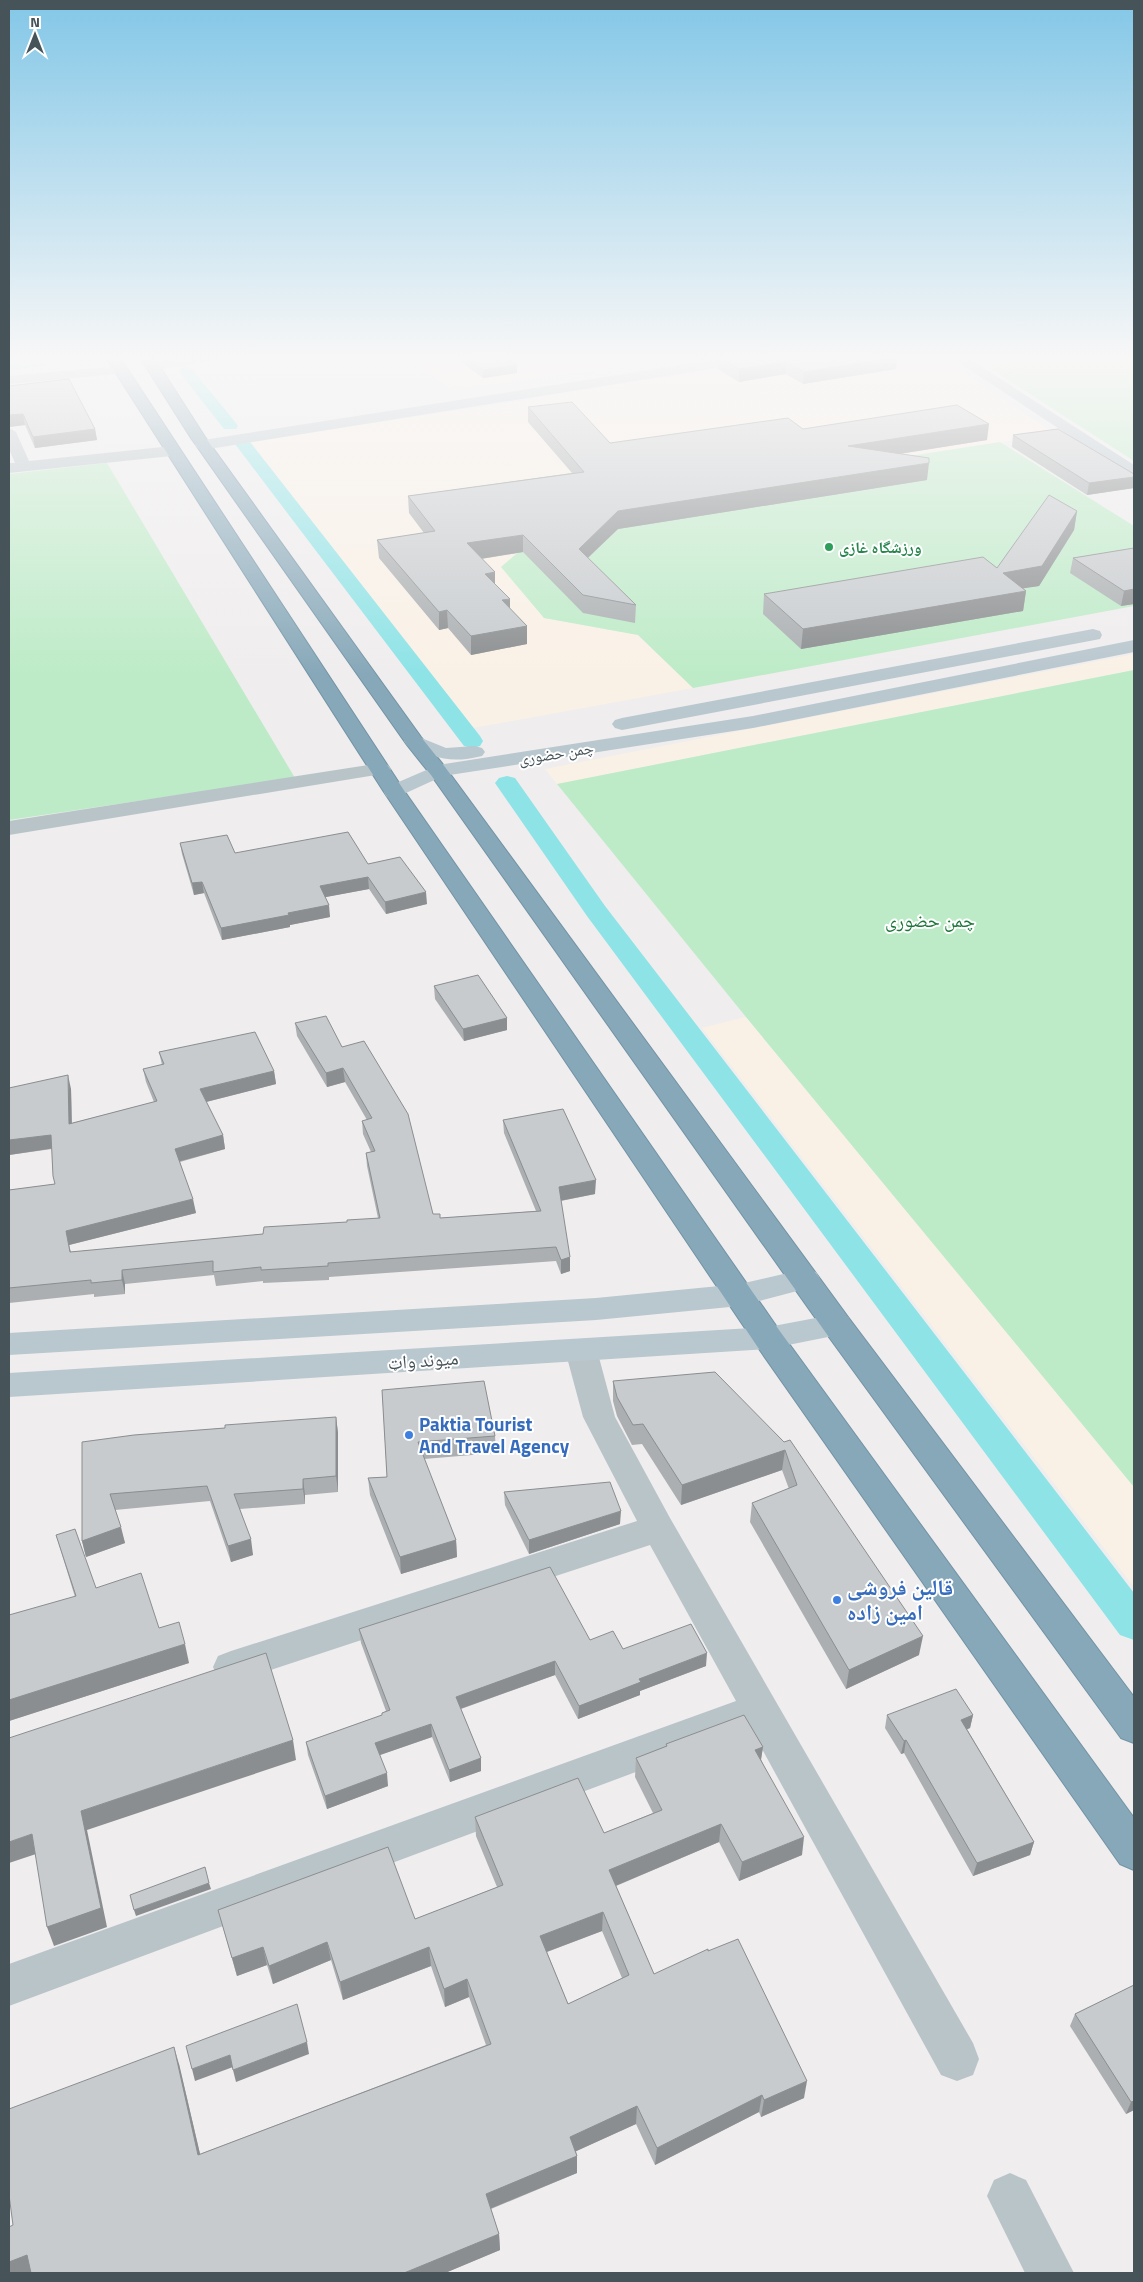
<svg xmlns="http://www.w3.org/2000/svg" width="1143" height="2282" viewBox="0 0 1143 2282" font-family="'Titillium Web','Noto Naskh Arabic',sans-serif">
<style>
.commercial{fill:#faf1e6}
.green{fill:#bdebc7}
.water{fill:#8de3e6}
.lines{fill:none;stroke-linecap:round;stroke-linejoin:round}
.canal{fill:#8de3e6;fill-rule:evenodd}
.highway-casing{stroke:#7293a5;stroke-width:2}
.street{fill:#b9c4c9;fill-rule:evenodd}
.secondary{fill:#b9c7ce;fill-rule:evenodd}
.highway{fill:#87a8b9;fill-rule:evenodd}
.wall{fill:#abafb1;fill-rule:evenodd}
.shaded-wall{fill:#8b8e90}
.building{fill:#c7cbce;stroke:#8b8e90;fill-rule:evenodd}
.leisure-dot{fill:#2e9e5b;stroke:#fff;stroke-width:2}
.shop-dot{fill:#3f7fe0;stroke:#fff;stroke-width:2}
.labels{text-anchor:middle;stroke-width:4;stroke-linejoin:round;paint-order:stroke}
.far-leisure-label{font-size:16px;font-weight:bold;fill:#27864d;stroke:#fff;text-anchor:start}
.far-street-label{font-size:16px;fill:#465359;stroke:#fff}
.park-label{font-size:19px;fill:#1c7539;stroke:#fff}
.street-label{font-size:19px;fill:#465359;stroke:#fff}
.shop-label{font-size:19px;font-weight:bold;fill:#366cbe;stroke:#fff;text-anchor:start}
.near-shop-label{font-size:22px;font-weight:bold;fill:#366cbe;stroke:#fff;text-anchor:start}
</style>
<rect width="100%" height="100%" fill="#efeded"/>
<g class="commercial">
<polygon points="417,356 668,356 671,358 452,390 412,361"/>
<polygon points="796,356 939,356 1055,434 568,509 544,618 638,635 693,688 473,728 248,441 495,405"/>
<polygon points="1134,654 1134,670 557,784 545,769"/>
<polygon points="746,1017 1134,1487 1134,1587 702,1028"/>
</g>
<g class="green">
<polygon points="971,356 1134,356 1134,461"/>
<polygon points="1000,442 1134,526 1134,606 693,688 638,635 544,618 501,567 568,509"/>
<polygon points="107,463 295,778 9,820 9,474"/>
<polygon points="1134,670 1134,1487 746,1017 557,784"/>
</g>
<polygon class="water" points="9,356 139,356 9,370"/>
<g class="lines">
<g class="canal">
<polygon points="186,367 191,368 236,423 238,426 236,429 224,429 181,374 179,371 181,368"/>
<polygon points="241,436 247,438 480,736 483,741 480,746 472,748 464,746 235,444 233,441 235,438"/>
<polygon points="507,776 515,778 605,906 1134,1593 1134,1640 1120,1635 587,916 495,783 499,778"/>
</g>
<g class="highway-casing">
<g id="highway">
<polygon points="105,356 119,356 405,792 779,1330 1134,1818 1134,1870 1120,1864 757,1346 384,792"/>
<polygon points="139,356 153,356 205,437 421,737 445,767 848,1317 1134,1697 1134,1743 1121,1738 826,1333 431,775 407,745 191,438"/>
</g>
</g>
<g class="street">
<polygon points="192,356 225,356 218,360 154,370 147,366 154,362"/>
<polygon points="121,366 128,370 126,373 9,384 9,376"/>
<polygon points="9,428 16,432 29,461 172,446 177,448 180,451 177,454 172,456 9,473 9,463 15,463 9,449"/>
<polygon points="381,763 388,765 391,769 388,773 9,835 9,821"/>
<polygon points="581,1339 592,1342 597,1350 615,1417 670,1518 973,2043 979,2059 973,2075 957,2081 941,2075 751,1729 9,2006 9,1964 736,1701 650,1545 231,1683 218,1678 213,1667 218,1656 231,1651 637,1521 583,1417 565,1350 570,1342"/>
<polygon points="1010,2173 1026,2180 1074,2273 1025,2273 987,2196 994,2180"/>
</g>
<g class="secondary">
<polygon points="739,356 772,356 765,360 203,450 198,448 195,445 198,442 203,440"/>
<polygon points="949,356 965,356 1134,465 1134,477 1129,475"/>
<polygon points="1093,629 1100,631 1102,635 1100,639 622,730 615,728 612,724 615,720 622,718"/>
<polygon points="1134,640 1134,652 753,728 443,776 395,798 387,797 384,792 387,787 438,765 753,716"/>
<path d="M414,735L446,748L475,746L482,748L485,752L482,756C450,764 435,758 407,745L404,741L407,737Z"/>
<polygon points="805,1269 816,1272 820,1279 816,1286 740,1306 596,1320 9,1355 9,1333 596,1298 740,1284"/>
<polygon points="837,1314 848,1317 852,1325 848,1333 768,1349 9,1397 9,1373 768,1327"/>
</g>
<use href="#highway" class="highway"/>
</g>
<g class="wall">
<polygon points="453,356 503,356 517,365 517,373 483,378"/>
<polygon points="696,356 897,356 896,356 897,357 896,369 803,384 786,374 739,382 718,369 719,357 702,360"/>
<polygon points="9,386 95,429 97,440 35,448 25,425 9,427"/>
<polygon points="528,407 610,443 803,429 987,440 900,454 927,480 618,529 588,558 636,605 635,623 583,613 523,552 481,559 495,584 510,609 527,626 527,644 471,655 448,628 439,630 379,558 377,540 424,533 409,513 408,496 572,473 528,422"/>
<polygon points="1013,435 1134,474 1134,488 1087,495 1012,447"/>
<polygon points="1077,511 1074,530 1039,586 1023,588 1026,591 1023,611 801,649 763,614 764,594 997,568"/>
<polygon points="1134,548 1134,604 1121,606 1070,573 1073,558"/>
<polygon points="180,843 235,853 368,864 427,904 386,914 369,889 325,897 330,917 290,925 290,927 222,940 204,893 194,895 182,854"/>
<polygon points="434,986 507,1018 507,1030 464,1041 435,999"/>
<polygon points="295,1023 342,1047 433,1214 440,1218 536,1211 504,1133 503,1120 595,1194 561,1201 570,1271 561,1274 556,1261 329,1277 329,1280 263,1283 263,1281 216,1286 214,1275 125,1284 125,1294 94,1297 94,1294 9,1303 9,1190 55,1184 53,1176 52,1149 9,1155 9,1088 71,1089 72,1123 154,1102 146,1082 143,1069 162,1065 159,1052 274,1071 276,1084 206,1102 223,1135 225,1149 180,1162 196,1213 69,1245 71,1252 263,1234 378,1218 367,1166 366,1153 371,1152 363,1134 362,1121 367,1120 345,1082 327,1087 297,1036"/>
<polygon points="613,1381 784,1442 919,1655 846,1689 750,1522 752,1503 789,1489 782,1470 681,1505 642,1444 632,1445 617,1416 613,1401"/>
<polygon points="382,1390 495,1436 496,1453 424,1459 456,1540 457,1557 401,1574 370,1495 368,1478 387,1477"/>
<polygon points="336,1417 338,1433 338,1492 305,1495 305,1504 240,1509 253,1555 231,1562 210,1501 115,1510 125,1543 86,1557 82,1541 82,1442"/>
<polygon points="504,1492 620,1524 529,1554 505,1505"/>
<polygon points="56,1535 96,1588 159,1628 189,1663 9,1721 9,1616 75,1597"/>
<polygon points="359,1629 590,1640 623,1649 706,1666 640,1691 640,1695 578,1719 555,1675 461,1709 481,1758 481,1771 450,1782 432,1737 380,1755 388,1786 327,1809 308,1755 306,1742 382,1715 382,1713 386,1711 361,1643"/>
<polygon points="887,1715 973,1715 970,1728 967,1729 1034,1842 1030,1855 973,1876 904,1753 901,1754 885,1728"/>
<path d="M666,1744L763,1747L761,1759L802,1855L739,1881L719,1842L616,1886L654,1974L804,2098L761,2117L759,2112L655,2165L636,2124L576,2151L577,2156V2173L491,2209L499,2234L500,2250L445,2273H9L13,2225L179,2064L200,2154L486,2045L469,1997L445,2007L431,1966L343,2000L331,1960L273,1984L267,1965L237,1976L218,1910L415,1919L497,1887L476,1836L475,1817L604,1833L653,1813L635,1777L636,1758L666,1746ZM602,1931L622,1978L568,2004L547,1952Z"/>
<polygon points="1134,1985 1134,2110 1126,2114 1070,2026 1075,2014"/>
</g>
<g class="shaded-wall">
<polygon points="702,356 727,356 702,360"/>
<polygon points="897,357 896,369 803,384 804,372"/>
<polygon points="786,362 786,374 739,382 739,369"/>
<polygon points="517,365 517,373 483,378 483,370"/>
<polygon points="23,414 25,425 9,427 9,415"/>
<polygon points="989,424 987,440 847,462 848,446"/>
<polygon points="95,429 97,440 35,448 33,437"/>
<polygon points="929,463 927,480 618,529 579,566 579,549 618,511"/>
<polygon points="1134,477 1134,488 1087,495 1089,483"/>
<polygon points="1077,511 1074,530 1039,586 1000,592 1003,573"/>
<polygon points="523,535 523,552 467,561 467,543"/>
<polygon points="495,572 495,590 485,574"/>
<polygon points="1134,589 1134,604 1121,606 1124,591"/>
<polygon points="1026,591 1023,611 801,649 803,629"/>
<polygon points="510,599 510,617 502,600"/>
<polygon points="447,610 448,628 439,630 439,612"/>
<polygon points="527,626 527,644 471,655 471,636"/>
<polygon points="368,877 369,889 321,898 320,886"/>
<polygon points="202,882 204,893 194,895 192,883"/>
<polygon points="426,892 427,904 386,914 385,902"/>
<polygon points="329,905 330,917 290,925 290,927 222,940 221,928 288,913"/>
<polygon points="507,1018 507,1030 464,1041 463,1029"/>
<polygon points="343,1068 345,1082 327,1087 326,1073"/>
<polygon points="274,1071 276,1084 202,1103 200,1089"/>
<polygon points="68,1075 71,1089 72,1138 69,1124"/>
<polygon points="51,1135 55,1148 9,1155 9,1140"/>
<polygon points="223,1135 225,1149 177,1162 175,1149"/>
<polygon points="596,1180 595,1194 559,1201 559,1187"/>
<polygon points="193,1199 196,1213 69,1245 73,1266 66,1231"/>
<polygon points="570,1257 570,1271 561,1274 561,1260"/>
<polygon points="122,1270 125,1284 125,1294 122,1280"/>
<polygon points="336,1417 338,1433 338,1492 336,1476"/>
<polygon points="785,1450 782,1470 681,1505 682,1485"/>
<polygon points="303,1479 305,1495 305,1504 303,1489"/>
<polygon points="621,1511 620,1524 529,1554 529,1540"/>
<polygon points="121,1527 125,1543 86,1557 82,1541"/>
<polygon points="251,1539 253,1555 231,1562 228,1546"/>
<polygon points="456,1540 457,1557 401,1574 400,1557"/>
<polygon points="923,1636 919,1655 846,1689 849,1670"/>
<polygon points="185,1644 189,1663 9,1721 9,1700"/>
<polygon points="707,1653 706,1666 640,1691 640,1695 578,1719 579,1706 639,1679"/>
<polygon points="555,1661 555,1675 457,1710 456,1697"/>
<polygon points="973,1715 970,1728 958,1733 961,1720"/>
<polygon points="431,1724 432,1737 377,1756 375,1743"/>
<polygon points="293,1740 296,1760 87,1830 107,1927 54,1946 47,1927 81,1811"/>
<polygon points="906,1740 904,1753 901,1754 904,1741"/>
<polygon points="763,1747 760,1766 755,1750"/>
<polygon points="481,1758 481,1771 450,1782 449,1770"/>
<polygon points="387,1773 388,1786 327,1809 325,1796"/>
<polygon points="721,1824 719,1842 608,1889 609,1870"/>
<polygon points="32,1834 39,1853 9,1863 9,1842"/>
<polygon points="804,1837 802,1855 739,1881 742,1862"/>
<polygon points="1034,1842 1030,1855 973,1876 977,1863"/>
<polygon points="209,1883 211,1889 136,1916 134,1910"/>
<polygon points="603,1912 602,1931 541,1954 540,1936"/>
<polygon points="327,1942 331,1960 273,1984 269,1966"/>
<polygon points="263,1947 267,1965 237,1976 232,1958"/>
<polygon points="429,1947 431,1966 343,2000 340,1982"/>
<polygon points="467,1979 469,1997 445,2007 444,1989"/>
<polygon points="307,2042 309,2054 236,2082 233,2070"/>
<polygon points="174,2047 179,2064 204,2171 198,2155"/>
<polygon points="230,2055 233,2067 195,2081 192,2069"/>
<polygon points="807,2081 804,2098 761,2117 764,2100"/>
<polygon points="762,2095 759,2112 655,2165 657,2148"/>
<polygon points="1134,2101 1134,2110 1126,2114 1131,2102"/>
<polygon points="637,2106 636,2124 570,2154 570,2137"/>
<polygon points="577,2156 577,2173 487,2210 486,2194"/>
<polygon points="499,2234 500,2250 445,2273 404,2273"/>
<polygon points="27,2255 36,2271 30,2273 9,2273 9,2262"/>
</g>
<g class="building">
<polygon points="463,356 503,356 517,365 483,370"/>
<polygon points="727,356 896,356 897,357 804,372 786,362 739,369 719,357"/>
<polygon points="69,379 95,429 33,437 23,414 9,415 9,386"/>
<polygon points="572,402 610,443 788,418 803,429 957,405 989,424 848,446 929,458 929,463 618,511 579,549 636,605 583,595 523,535 467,543 495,572 485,574 510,599 502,600 527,626 471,636 447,610 439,612 377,540 435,531 408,496 584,472 528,407"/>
<polygon points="1058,429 1134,474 1134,477 1089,483 1013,435"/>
<polygon points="1049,495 1077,511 1042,566 1003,573 1026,591 803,629 764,594 983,557 997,568"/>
<polygon points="1134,548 1134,589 1124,591 1073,558"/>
<polygon points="348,832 368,864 400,857 426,892 385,902 368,877 320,886 329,905 288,913 289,915 221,928 202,882 192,883 180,843 227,835 235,853"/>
<polygon points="478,975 507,1018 463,1029 434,986"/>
<polygon points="326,1016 342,1047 364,1041 408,1114 433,1214 440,1214 440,1218 541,1211 503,1120 563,1109 596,1180 559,1187 570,1257 561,1260 556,1247 328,1263 328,1266 261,1270 261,1267 213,1272 213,1261 122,1270 122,1280 91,1283 91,1280 9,1288 9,1190 55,1184 53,1176 51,1135 9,1140 9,1088 68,1075 69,1124 157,1101 143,1069 164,1064 159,1052 255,1032 274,1071 200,1089 223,1135 175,1149 193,1199 66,1231 70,1252 263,1234 264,1227 347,1222 347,1220 380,1218 366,1153 375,1151 362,1121 372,1118 343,1068 326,1073 295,1023"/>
<polygon points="715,1372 784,1442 790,1440 923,1636 849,1670 752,1503 797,1485 785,1450 682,1485 643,1424 633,1425 617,1397 613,1381"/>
<polygon points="484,1381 495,1436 418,1442 456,1540 400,1557 368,1478 387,1477 382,1390"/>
<polygon points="336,1417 336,1476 303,1479 303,1489 234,1494 251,1539 228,1546 207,1486 110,1494 121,1527 82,1541 82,1442 134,1435 225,1428 225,1425"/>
<polygon points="610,1482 621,1511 529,1540 504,1492"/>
<polygon points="75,1529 96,1588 141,1573 159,1628 179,1622 185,1644 9,1700 9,1615 76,1596 56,1535"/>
<polygon points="550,1567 590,1640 613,1631 623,1649 691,1624 707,1653 639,1679 641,1682 579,1706 555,1661 456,1697 481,1758 449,1770 431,1724 375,1743 387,1773 325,1796 306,1742 382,1715 382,1713 390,1710 359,1629"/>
<polygon points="266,1653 293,1740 81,1811 101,1908 47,1927 32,1834 9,1842 9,1738"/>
<polygon points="956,1689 973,1715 961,1720 1034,1842 977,1863 906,1740 904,1741 887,1715"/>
<path d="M744,1715L763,1747L755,1750L804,1837L742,1862L721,1824L609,1870L654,1974L708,1949V1951L738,1939L807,2081L764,2100L762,2095L657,2148L637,2106L570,2137L577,2156L486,2194L499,2234L404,2273H31L27,2255L9,2262V2227L13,2225L9,2195V2109L174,2047L198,2155L491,2044L467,1979L444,1989L429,1947L340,1982L327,1942L269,1966L263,1947L232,1958L218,1910L388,1847L415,1919L503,1885L475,1817L578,1778L604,1833L662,1810L636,1758L667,1746L666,1744ZM603,1912L629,1975L568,2004L540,1936Z"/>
<polygon points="205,1867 209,1883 134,1910 130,1895"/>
<polygon points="1134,1985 1134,2101 1131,2102 1075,2014"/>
<polygon points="297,2004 307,2042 233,2070 230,2055 192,2069 186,2046"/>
</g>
<linearGradient id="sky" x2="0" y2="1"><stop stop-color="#83c7e7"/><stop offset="0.53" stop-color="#f8f7f7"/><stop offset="1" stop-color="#f8f7f7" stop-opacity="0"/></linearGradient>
<rect width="1143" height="675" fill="url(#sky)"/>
<circle class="leisure-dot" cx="829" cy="547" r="5"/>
<g class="shop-dot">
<circle cx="409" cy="1435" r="5"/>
<circle cx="837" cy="1600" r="5"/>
</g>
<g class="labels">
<g class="far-leisure-label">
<text x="839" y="553">ورزشگاه غازی</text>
</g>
<g class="far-street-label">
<text transform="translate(556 753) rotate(-9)" y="6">چمن حضوری</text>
</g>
<g class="park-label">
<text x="930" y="927">چمن حضوری</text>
</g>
<g class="street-label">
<text transform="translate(423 1360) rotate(-4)" y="7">میوند واټ</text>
</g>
<g class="shop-label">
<text x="419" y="1431">Paktia Tourist<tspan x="419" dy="22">And Travel Agency</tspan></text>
</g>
<g class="near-shop-label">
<text x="847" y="1595">قالین فروشی<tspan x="847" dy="25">امین زاده</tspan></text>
</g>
</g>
<rect width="1143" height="2282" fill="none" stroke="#465359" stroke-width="20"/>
<g transform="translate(35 35)" stroke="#ffffff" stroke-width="4" paint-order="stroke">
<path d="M0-4L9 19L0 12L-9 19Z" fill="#465359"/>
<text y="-8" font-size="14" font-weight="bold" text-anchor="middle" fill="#465359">N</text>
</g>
</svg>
